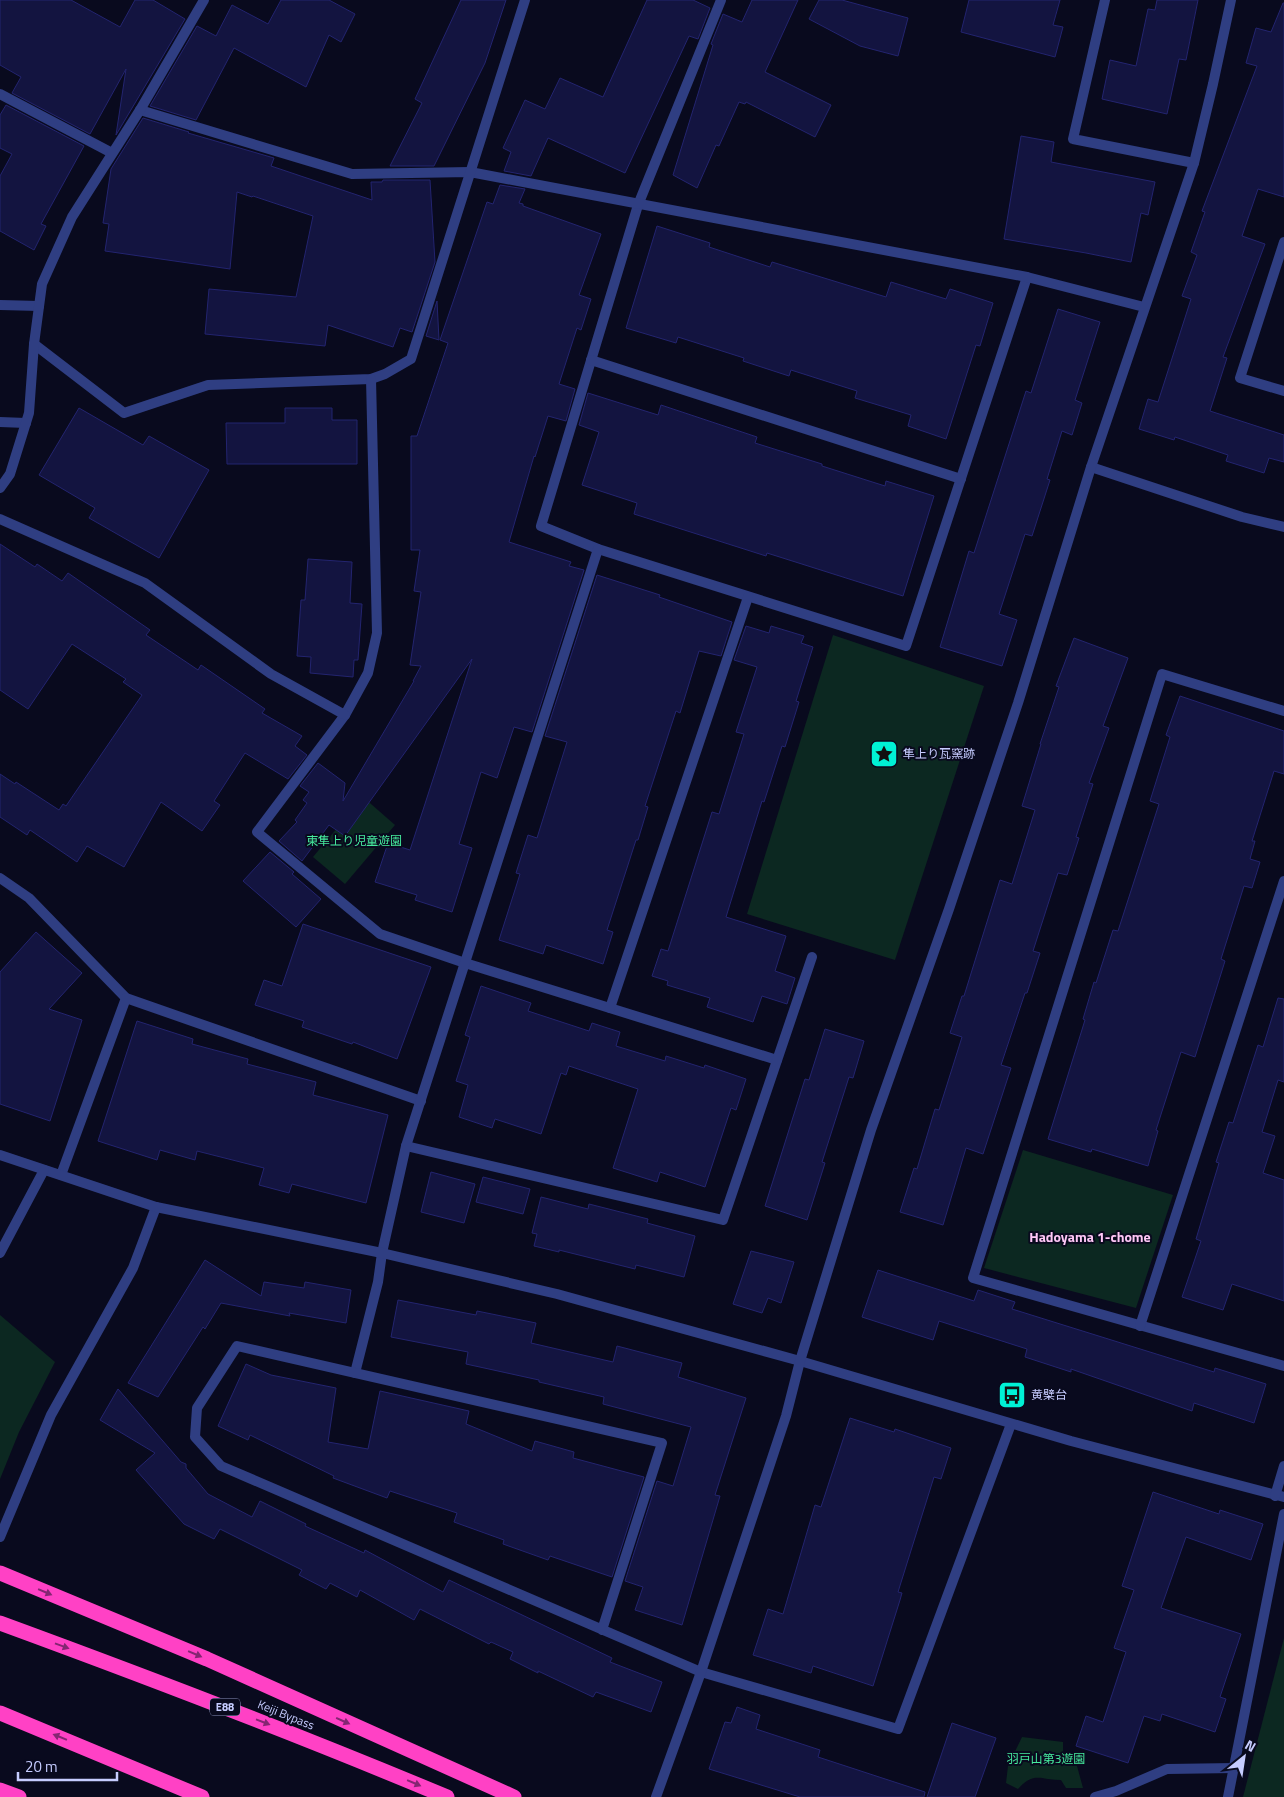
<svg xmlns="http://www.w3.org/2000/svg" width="1284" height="1797" viewBox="0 0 1284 1797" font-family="'Titillium Web','Noto Sans JP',sans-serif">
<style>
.green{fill:#0c2821}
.building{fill:#131440;stroke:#23246f}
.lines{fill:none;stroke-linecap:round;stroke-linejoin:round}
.minor{stroke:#2f3e82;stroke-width:10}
.tertiary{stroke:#2f3e82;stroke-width:10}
.motorway{stroke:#ff41c5;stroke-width:15}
.oneway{fill:#842672}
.labels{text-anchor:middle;stroke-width:4;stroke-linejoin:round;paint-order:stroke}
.shield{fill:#090a1e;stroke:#8d92bc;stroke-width:1}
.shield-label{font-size:11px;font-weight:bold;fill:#c6ccff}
.poi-label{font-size:12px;fill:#c6ccff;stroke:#090a1e;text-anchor:start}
.park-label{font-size:12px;fill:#46eb9e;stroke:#090a1e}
.street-label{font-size:12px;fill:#c6ccff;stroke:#090a1e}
.neighbourhood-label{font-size:14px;font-weight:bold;fill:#ffc8f7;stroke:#090a1e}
</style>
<rect width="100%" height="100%" fill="#090a1e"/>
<g class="green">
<polygon points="833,635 984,686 895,960 747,914"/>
<polygon points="363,797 395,825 345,884 313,857"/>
<polygon points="1023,1150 1173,1195 1136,1308 984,1268"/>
<polygon points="0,1315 55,1362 19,1432 0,1479"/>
<polygon points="1284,1638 1284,1797 1243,1797"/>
<path d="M1022,1737L1063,1742V1751L1068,1762L1077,1766L1083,1788H1066L1061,1780C1040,1780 1034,1771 1018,1789L1006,1783L1008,1766Z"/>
</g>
<g class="building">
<polygon points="0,0 71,0 120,27 135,0 153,0 185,19 116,135 126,69 90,134 12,93 21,77 0,65"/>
<polygon points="281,0 329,0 355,14 341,42 329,35 306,87 234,48 196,120 150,106 197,26 216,36 232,5 268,24"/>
<polygon points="461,0 506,0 485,63 434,166 390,166 422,103 415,99"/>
<polygon points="647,0 693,0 710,8 698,39 689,36 625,173 548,138 531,176 504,171 511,152 503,148 525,100 545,109 560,78 603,97"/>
<polygon points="752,0 798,0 765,72 831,105 815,137 746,102 745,104 739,102 719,146 716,145 697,188 673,175 713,45 711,44 723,14 742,22"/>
<polygon points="819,0 842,0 908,18 898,56 860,46 809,19"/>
<polygon points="969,0 1060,0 1053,25 1063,27 1055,57 961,32"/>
<polygon points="1157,0 1198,0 1186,60 1179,59 1167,114 1102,99 1110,60 1136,66 1148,9 1155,10"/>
<polygon points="1283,3 1284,3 1284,197 1258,189 1242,236 1265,244 1223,357 1227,358 1210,411 1284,435 1284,462 1269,458 1264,473 1226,461 1228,455 1175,437 1174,440 1139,429 1148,399 1158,402 1191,299 1182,296 1197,255 1191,252 1205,212 1202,211 1257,66 1246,63 1256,28 1271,32"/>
<polygon points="6,105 84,146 41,224 46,226 34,250 0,231 0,176 12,154 0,148 0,115"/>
<polygon points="143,118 189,132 188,133 274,158 271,166 372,200 371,182 382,182 383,180 430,180 435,262 412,332 400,328 393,347 328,325 325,346 205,334 209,289 296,297 313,216 253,196 252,197 237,192 230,269 105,251 109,224 103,223 111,169"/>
<polygon points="1021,136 1054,142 1051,162 1155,182 1148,215 1141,213 1131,262 1086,253 1004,239"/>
<polygon points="500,185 525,189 519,203 523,204 523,206 601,234 579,295 591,299 581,330 577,328 559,384 575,389 566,421 548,416 535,457 534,456 509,542 571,562 569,566 584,570 532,732 514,727 497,778 481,772 459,844 472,848 452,912 415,900 417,895 375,882 388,843 410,850 472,659 345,836 329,825 302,861 279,841 297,822 295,820 307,803 303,800 309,792 300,786 318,763 345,783 343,801 414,681 413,681 421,666 410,665 421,592 414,591 420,550 411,550 411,436 417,436 448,343 440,340 487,202 493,204"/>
<polygon points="657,226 710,243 709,247 770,267 772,262 886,297 891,282 946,299 950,289 993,303 980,346 976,345 946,439 908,426 911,415 855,398 857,391 791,370 789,376 743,361 744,358 678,337 676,343 626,328"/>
<polygon points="437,301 439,340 426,336"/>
<polygon points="1058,309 1100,322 1075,400 1082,403 1072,435 1062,431 1047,479 1050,480 1032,536 1025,534 999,614 1017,620 1002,666 940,647 969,551 974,553 1026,391 1031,393"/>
<polygon points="588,393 658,415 661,405 757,437 755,443 822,464 822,466 885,486 886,481 934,496 903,596 767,553 766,556 634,514 637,503 582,485 599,432 579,425"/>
<polygon points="79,408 143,445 149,436 209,470 159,558 89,518 95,508 39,475"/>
<polygon points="285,408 332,408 332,420 357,420 357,464 227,464 226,423 285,423"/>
<polygon points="0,544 35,567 37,564 62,581 68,573 150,630 146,635 198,670 201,665 265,709 262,713 302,736 295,746 307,755 288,779 245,753 214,801 220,805 202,831 161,802 124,867 87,846 77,862 30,830 27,835 0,817 0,774 15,784 16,782 59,810 63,804 66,806 142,695 123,682 126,679 72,644 28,709 0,690"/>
<polygon points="308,559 352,562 350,603 362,604 358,660 354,660 353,677 310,673 311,657 297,656 301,600 305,600"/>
<polygon points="597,575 660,595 659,597 732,622 721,656 699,651 680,713 676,711 645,806 648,807 638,840 636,840 607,930 613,932 603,964 546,945 543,954 499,940 520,874 516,873 528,835 537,838 567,742 545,736"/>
<polygon points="746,626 769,633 771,626 804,636 801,643 813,647 796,701 799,702 785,747 782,746 764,802 762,801 726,917 786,936 775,971 795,978 787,1004 762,996 753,1022 707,1007 710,998 667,985 668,981 652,976 661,949 668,951 712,812 719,814 744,734 736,732 757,667 734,660"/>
<polygon points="1074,638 1128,658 1103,726 1109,728 1089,783 1093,784 1076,837 1079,838 1067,875 1058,873 1033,951 1040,953 1027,993 1025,993 1001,1065 1011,1068 983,1154 966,1148 943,1225 900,1212 914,1168 917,1169 935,1109 939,1110 962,1037 950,1033 962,996 964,996 1000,880 1012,884 1035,810 1022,806 1041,744 1040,744 1059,687 1056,686"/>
<polygon points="1180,696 1284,731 1284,774 1274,771 1252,841 1255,841 1250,859 1260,862 1252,888 1244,886 1221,959 1225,961 1195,1057 1181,1052 1156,1130 1158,1131 1148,1166 1092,1149 1091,1152 1048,1139 1085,1020 1083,1019 1094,982 1096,983 1113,930 1118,931 1159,804 1150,801 1170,737 1166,735"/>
<polygon points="270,852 294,872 292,874 321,899 296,927 243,881"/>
<polygon points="303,924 431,967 397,1059 353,1042 352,1044 302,1027 304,1021 255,1005 264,980 282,986"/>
<polygon points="36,932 82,973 49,1009 82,1020 50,1121 0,1104 0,972"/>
<polygon points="481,986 531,1003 528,1011 589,1031 592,1023 620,1032 616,1046 665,1061 666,1056 704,1068 705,1065 746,1079 736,1110 731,1108 705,1187 660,1172 657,1182 613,1168 638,1089 569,1066 566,1075 561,1073 541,1134 495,1119 492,1128 459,1117 468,1085 456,1081 470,1037 465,1035"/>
<polygon points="1278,998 1284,999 1284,1082 1278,1080 1262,1132 1275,1136 1263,1173 1284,1180 1284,1301 1232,1284 1223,1310 1182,1297 1201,1241 1196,1239 1219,1163 1216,1162 1229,1122 1233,1123 1258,1045 1263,1047"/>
<polygon points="137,1021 193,1039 192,1044 248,1059 247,1064 316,1082 313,1095 388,1115 366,1203 292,1184 289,1193 259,1185 264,1168 197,1151 195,1160 160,1150 157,1160 98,1141"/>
<polygon points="825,1029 864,1041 853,1078 849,1077 822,1162 825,1163 807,1220 765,1206 805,1079 809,1080"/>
<polygon points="431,1172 475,1184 464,1223 421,1212"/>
<polygon points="483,1177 530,1189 523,1214 476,1202"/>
<polygon points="541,1197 588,1209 589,1204 648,1219 647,1223 695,1236 684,1277 636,1265 635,1269 559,1250 559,1252 534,1246 537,1234 532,1233"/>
<polygon points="751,1251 794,1262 781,1303 768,1298 762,1313 733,1304"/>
<polygon points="205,1260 261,1296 264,1282 304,1288 305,1282 351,1290 346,1323 289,1313 290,1316 221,1303 205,1329 203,1327 158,1397 128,1383"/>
<polygon points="878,1270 974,1301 978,1290 1015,1302 1012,1309 1214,1372 1215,1368 1266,1384 1254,1423 1194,1403 1192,1411 1071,1369 1071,1372 1025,1357 1027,1349 939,1321 933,1340 862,1317"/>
<polygon points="398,1300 476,1315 477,1311 536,1323 531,1343 613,1362 617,1346 682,1363 678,1377 746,1398 715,1495 720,1496 682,1625 635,1610 643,1587 625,1581 657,1481 673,1486 691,1427 603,1404 604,1397 539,1382 539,1380 466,1364 468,1352 391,1337"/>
<polygon points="246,1364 271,1375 336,1388 328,1442 368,1449 380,1391 469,1411 466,1424 532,1451 535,1441 574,1452 573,1458 644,1477 612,1577 550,1556 548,1560 503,1544 504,1540 454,1522 457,1513 390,1491 387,1498 333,1478 334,1476 250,1435 248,1440 218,1426"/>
<polygon points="118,1389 181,1462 186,1464 186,1468 208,1494 252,1517 260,1501 306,1524 305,1526 364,1553 365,1550 443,1592 449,1580 612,1658 610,1662 662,1682 651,1712 596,1692 593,1697 538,1671 538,1673 510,1659 513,1652 491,1642 489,1644 420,1609 414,1620 360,1590 357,1597 330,1583 326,1589 299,1575 302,1570 220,1529 214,1539 184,1524 136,1470 155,1453 100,1420"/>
<polygon points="850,1418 894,1432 895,1429 951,1448 941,1479 934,1477 898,1592 902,1593 900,1600 873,1686 813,1666 811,1673 753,1655 768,1609 783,1614 815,1505 821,1507"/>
<polygon points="1153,1492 1219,1514 1220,1510 1263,1524 1251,1560 1186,1537 1161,1608 1241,1634 1220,1697 1226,1699 1215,1732 1162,1714 1160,1721 1144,1716 1128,1763 1076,1746 1086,1716 1103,1722 1126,1652 1114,1648 1134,1590 1122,1586"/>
<polygon points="737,1707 760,1715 756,1729 820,1750 818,1757 925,1792 924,1797 800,1797 709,1769 725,1722 731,1723"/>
<polygon points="952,1723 996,1738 975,1797 927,1797"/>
</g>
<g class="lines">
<g class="minor">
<polyline points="721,0 638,205 541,526 598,549 906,646 1027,277"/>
<polyline points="1105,0 1073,139 1194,163"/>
<polyline points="0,94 112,153"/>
<polyline points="140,110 352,174 470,172 1027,277 1144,307"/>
<polyline points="1284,242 1240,378 1284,391"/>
<polyline points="0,305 39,306"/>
<polyline points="34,344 124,413 208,385 371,379 385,374 411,359 525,0"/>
<polyline points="591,360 961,479"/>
<polyline points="371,379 377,633 368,673 345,715 257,832 380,934 465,963 777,1060"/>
<polyline points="0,422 26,423"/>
<polyline points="0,488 10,474 29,413 34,344 42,284 72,217 140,110 204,0"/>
<polyline points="0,519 145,583 271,674 345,715"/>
<polyline points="1284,711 1162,674 973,1278 1284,1366"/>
<polyline points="0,878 29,898 126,998 421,1101"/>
<polyline points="610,1008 748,597"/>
<polyline points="406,1146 723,1220 812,957"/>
<polyline points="61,1175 126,998"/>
<polyline points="1140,1326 1284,881"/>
<polyline points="355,1373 378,1282 382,1253 406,1146 598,549"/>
<polyline points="0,1537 51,1415 133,1268 156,1207"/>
<polyline points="602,1630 662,1443 237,1346 197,1408 195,1437 221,1466 701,1672 898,1729 1011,1424"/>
<polyline points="1095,1797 1116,1791 1167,1769 1235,1768"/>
<polyline points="1228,1797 1284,1514"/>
</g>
<g class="tertiary">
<polyline points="1091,467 1242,517 1284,527"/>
<polyline points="0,1155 156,1207 382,1253 557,1294 800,1361 1071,1441 1284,1497"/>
<polyline points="0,1253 44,1170"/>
<polyline points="1275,1496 1284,1466"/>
<polyline points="656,1797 701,1672 786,1416 800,1361 871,1130 949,909 1018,703 1091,467 1194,163 1213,84 1231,0"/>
</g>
<g class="motorway">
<polyline points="0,1573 207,1659 514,1797"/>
<path d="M0,1623C150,1678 299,1735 447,1797"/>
<polyline points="0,1713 202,1797"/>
<polyline points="0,1790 19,1797"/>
</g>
</g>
<defs><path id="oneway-solid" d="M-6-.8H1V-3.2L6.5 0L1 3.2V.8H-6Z" transform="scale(1.25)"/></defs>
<g class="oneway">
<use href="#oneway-solid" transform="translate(45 1592) rotate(23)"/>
<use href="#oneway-solid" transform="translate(62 1646) rotate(20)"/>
<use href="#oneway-solid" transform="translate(195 1654) rotate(23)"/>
<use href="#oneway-solid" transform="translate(343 1721) rotate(24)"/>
<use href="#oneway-solid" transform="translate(263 1722) rotate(21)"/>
<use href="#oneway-solid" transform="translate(60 1737) rotate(-158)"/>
<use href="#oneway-solid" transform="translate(414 1783) rotate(23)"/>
</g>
<defs>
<g id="sight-square" transform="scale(1.4375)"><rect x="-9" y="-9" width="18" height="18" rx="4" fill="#00f1d5" stroke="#090a1e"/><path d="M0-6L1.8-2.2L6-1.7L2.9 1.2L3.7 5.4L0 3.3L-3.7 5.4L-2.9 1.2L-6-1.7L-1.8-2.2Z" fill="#111"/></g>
<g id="bus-square" transform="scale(1.4375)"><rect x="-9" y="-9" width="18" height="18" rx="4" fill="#00f1d5" stroke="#090a1e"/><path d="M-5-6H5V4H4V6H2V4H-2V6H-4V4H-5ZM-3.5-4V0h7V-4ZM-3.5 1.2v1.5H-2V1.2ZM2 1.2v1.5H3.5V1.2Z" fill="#111"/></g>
</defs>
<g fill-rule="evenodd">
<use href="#sight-square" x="884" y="754"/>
<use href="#bus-square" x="1012" y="1395"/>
</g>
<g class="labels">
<rect class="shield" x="210" y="1698.5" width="30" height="17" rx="4"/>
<g class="shield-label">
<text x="225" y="1711">E88</text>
</g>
<g class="poi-label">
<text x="903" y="758">隼上り瓦窯跡</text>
<text x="1031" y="1399">黄檗台</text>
</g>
<g class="park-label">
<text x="354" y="845">東隼上り児童遊園</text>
<text x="1046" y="1763">羽戸山第3遊園</text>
</g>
<g class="street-label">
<text transform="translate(286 1715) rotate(22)" y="4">Keiji Bypass</text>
</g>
<g class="neighbourhood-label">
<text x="1090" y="1242">Hadoyama 1-chome</text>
</g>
</g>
<g transform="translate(1244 1757) rotate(30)" stroke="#090a1e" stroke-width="4" paint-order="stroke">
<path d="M0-4L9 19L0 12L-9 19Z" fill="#c6ccff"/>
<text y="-8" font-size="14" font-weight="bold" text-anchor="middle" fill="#c6ccff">N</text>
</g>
<path d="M18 1772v8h99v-8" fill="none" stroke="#c6ccff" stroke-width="2.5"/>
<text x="25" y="1772" font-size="15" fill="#c6ccff" stroke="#090a1e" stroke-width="4" paint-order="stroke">20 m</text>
</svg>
